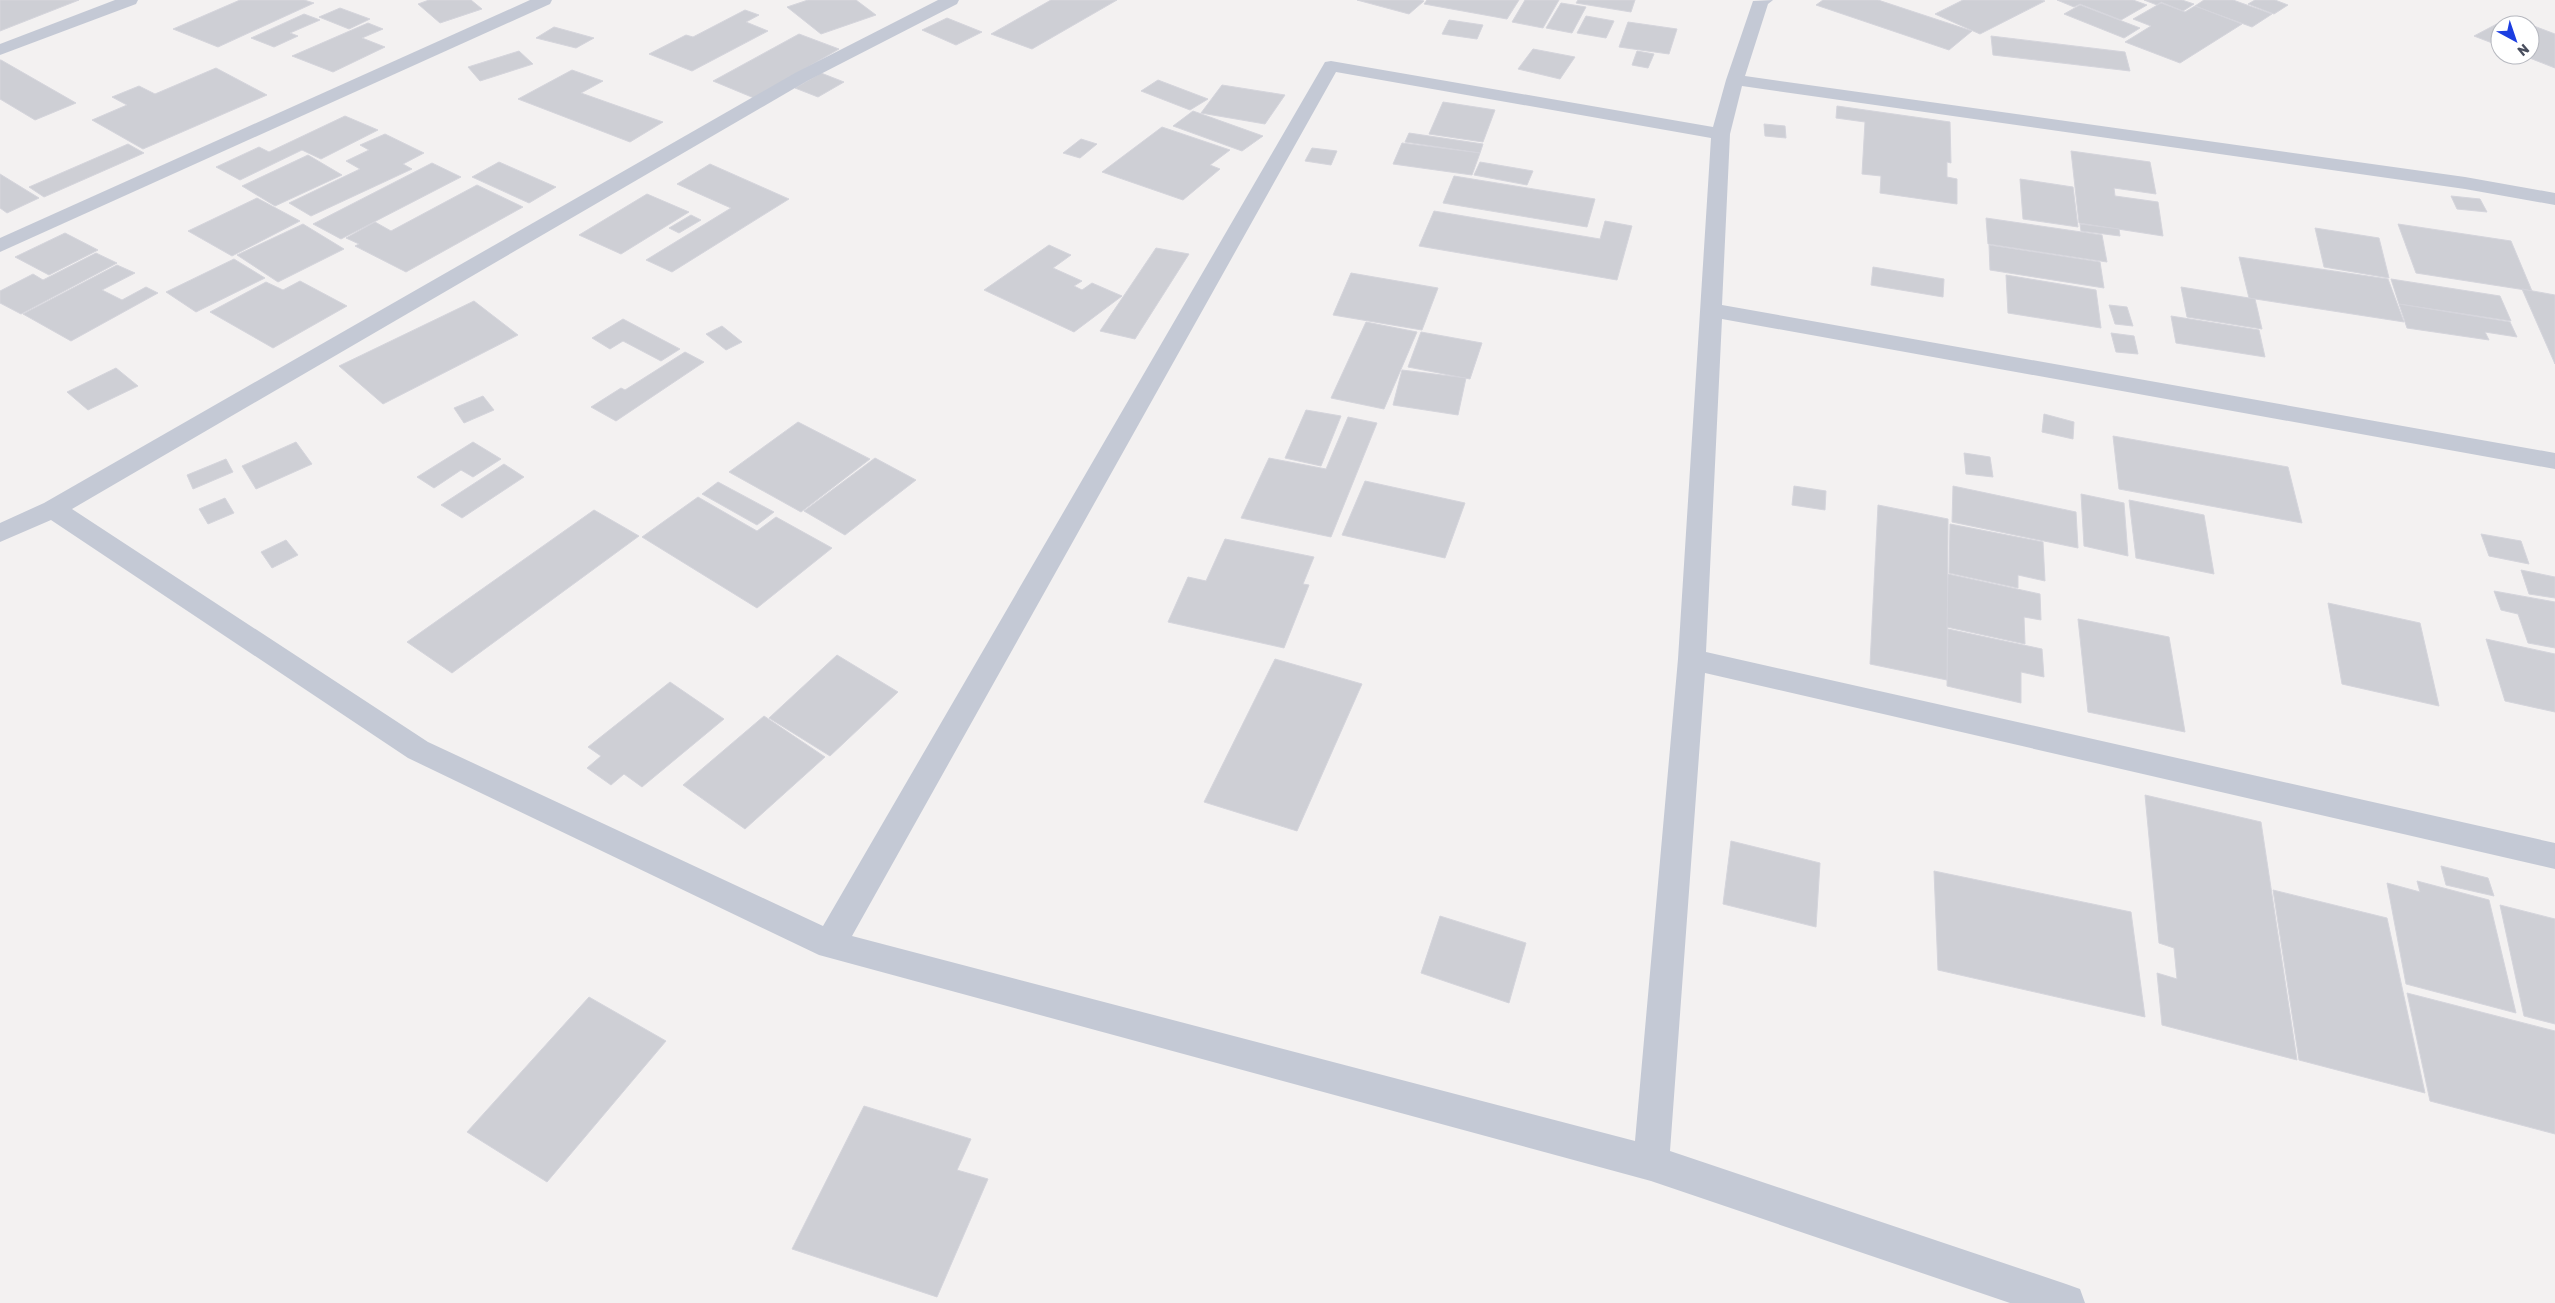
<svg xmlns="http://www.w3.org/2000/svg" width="2555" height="1303" viewBox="0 0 2555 1303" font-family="Rubik,sans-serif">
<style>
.building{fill:#cecfd5;stroke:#d5d5dc}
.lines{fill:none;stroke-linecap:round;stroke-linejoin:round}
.street{fill:#c4c9d5;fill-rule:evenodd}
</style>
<rect width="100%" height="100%" fill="#f3f1f1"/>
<g class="building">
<polygon points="0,0 79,0 0,31"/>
<polygon points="240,0 304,0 314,3 218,47 173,29"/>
<polygon points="429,0 471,0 482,9 440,23 418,4"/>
<polygon points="808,0 856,0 876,15 821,34 787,7"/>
<polygon points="1051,0 1117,0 1032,49 991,34"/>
<polygon points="1357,0 1420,0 1424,1 1409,14"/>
<polygon points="1427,0 1519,0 1507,19 1424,4"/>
<polygon points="1525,0 1559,0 1543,28 1512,22"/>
<polygon points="1578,0 1635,0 1631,12 1576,3"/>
<polygon points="1823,0 1878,0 1972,31 1949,50 1816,5"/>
<polygon points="1963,0 2041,0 2045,1 1980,34 1935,14"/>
<polygon points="2057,0 2133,0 2147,5 2121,20 2080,4 2074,7"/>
<polygon points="2144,0 2182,0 2194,4 2183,11 2161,2 2157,5"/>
<polygon points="2204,0 2233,0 2272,14 2252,27 2195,6"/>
<polygon points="2255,0 2275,0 2288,5 2274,14 2248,4"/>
<polygon points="1561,3 1586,7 1572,33 1546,28"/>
<polygon points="2161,3 2185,12 2195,6 2242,24 2180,63 2125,42 2151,26 2133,19"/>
<polygon points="2080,5 2140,28 2124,38 2064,14"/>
<polygon points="340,8 370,19 349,29 319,17"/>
<polygon points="745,10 759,15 746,22 768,31 692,71 649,54 686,35 693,37"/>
<polygon points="304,14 320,20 290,33 298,36 274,47 251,38"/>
<polygon points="1586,16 1614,21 1606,38 1577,33"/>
<polygon points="2510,17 2555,34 2555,68 2522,55 2530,55 2530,25 2500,25 2500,46 2474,36"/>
<polygon points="947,18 982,32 956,45 922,30"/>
<polygon points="1449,20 1483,25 1477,39 1442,34"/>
<polygon points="1628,22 1677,29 1669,54 1619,47"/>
<polygon points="368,23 383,29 362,38 385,47 333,72 292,56"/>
<polygon points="554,27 594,38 576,48 536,38"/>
<polygon points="799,34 839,49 754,98 713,81"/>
<polygon points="1991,36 2125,52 2130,71 1993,55"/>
<polygon points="1533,49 1575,57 1560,79 1518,69"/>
<polygon points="519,51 533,64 480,81 468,67"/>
<polygon points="1637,51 1654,54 1648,68 1632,65"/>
<polygon points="0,60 1,60 76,103 35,120 0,99"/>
<polygon points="216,68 267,95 143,149 92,120 127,105 112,97 139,86 155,94"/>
<polygon points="572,70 603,81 581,93 663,122 630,142 518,99"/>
<polygon points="821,73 844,82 818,97 795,88"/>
<polygon points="1158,80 1208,99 1190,110 1141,91"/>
<polygon points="1222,85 1285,95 1265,124 1201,113"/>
<polygon points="1443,102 1495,110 1483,142 1429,134"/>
<polygon points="1837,106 1950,122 1951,163 1947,162 1947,177 1957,179 1957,204 1880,193 1881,176 1862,174 1865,122 1836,118"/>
<polygon points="1193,111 1263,136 1242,151 1173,126"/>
<polygon points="345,116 378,130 321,159 302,150 240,180 216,167 259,147 269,152"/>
<polygon points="1764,124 1785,126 1786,138 1765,136"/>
<polygon points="1162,127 1230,150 1210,165 1220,169 1183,200 1102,172"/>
<polygon points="1409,133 1483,144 1480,153 1405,142"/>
<polygon points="385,134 424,153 403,164 412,169 311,216 289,203 360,169 346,161 369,150 360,145"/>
<polygon points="1081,139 1097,144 1080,158 1063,153"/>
<polygon points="1402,143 1480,153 1472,175 1393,164"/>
<polygon points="128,144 144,153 44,197 29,187"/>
<polygon points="1312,148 1337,151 1331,165 1305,161"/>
<polygon points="2071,151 2150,162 2156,194 2114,188 2115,196 2158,202 2163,236 2079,223"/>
<polygon points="308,155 342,175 275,206 242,186"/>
<polygon points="499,162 556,187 529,203 472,177"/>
<polygon points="1480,162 1533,171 1527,185 1474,175"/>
<polygon points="432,163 461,177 341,239 313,224"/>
<polygon points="710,164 789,199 672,272 646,260 731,208 677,184"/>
<polygon points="0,174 39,198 7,213 0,208"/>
<polygon points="1454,176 1595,199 1587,227 1443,203"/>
<polygon points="2020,179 2073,187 2078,227 2023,219"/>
<polygon points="477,185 523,207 406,272 355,246 359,244 346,238 375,222 391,231"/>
<polygon points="647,194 689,212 621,254 579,235"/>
<polygon points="2451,196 2480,199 2487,212 2457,209"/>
<polygon points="257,198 300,221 232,256 188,231"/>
<polygon points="1434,211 1600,239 1605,221 1632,226 1617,280 1419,246"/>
<polygon points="691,215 701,220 679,233 669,228"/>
<polygon points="1986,218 2102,235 2107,262 1988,244"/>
<polygon points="303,224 344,249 278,282 237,255"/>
<polygon points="2080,224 2119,229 2120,236 2081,231"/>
<polygon points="2398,224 2511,241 2532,291 2416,273"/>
<polygon points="2315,228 2379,238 2389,278 2324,267"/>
<polygon points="65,233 98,250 49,275 15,257"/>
<polygon points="1049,245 1071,255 1053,268 1082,281 1074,286 1082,290 1092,283 1122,296 1074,332 984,290"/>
<polygon points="1989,245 2100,262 2104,288 1990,270"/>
<polygon points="1156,248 1189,254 1135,339 1100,331"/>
<polygon points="96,253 117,263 21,314 0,303 0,291 33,274 43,280"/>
<polygon points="2239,257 2388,279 2404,322 2249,298"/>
<polygon points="234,259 265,278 196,312 166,292"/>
<polygon points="117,265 135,273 102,290 122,300 146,287 158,293 71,341 23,314"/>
<polygon points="1873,267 1944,279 1943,297 1871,285"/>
<polygon points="1351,273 1438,288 1422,330 1333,315"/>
<polygon points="2006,275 2096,290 2101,328 2008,313"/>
<polygon points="2391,279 2500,296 2511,321 2399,304"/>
<polygon points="300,281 347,306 273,348 210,312 266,282 283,290"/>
<polygon points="2181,287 2255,299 2262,329 2187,317"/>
<polygon points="2522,289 2555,295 2555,364"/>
<polygon points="474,301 518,335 383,404 339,366"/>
<polygon points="2399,304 2510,322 2517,337 2485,332 2489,340 2407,328"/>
<polygon points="2109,305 2127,307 2133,326 2115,324"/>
<polygon points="2171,316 2259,330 2265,357 2176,343"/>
<polygon points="623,319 680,349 661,361 623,341 610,349 592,338"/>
<polygon points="1366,322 1417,332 1384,409 1331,398"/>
<polygon points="722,326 742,342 726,350 706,334"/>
<polygon points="1421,332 1482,343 1470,379 1408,367"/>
<polygon points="2111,333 2134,336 2138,354 2116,352"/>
<polygon points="685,352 704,362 616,421 591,407 621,388 625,390"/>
<polygon points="116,368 138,386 88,410 67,392"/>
<polygon points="1402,370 1466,378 1458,415 1393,405"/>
<polygon points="483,396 494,410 464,423 454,408"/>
<polygon points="1306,410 1341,416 1321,466 1285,458"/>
<polygon points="2044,414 2074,422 2073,439 2042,432"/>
<polygon points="1348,417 1377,423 1331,537 1241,518 1269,458 1326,469"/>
<polygon points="798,422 870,459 801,512 729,472"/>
<polygon points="2113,436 2288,467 2302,523 2119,489"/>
<polygon points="296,442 312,464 256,489 242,466"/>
<polygon points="473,442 501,459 473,477 461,470 434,488 417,477"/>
<polygon points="1964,453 1990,457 1993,477 1966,474"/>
<polygon points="875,458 916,480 845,535 804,511"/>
<polygon points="226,459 233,472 193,489 187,475"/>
<polygon points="504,464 524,477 462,518 441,505"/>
<polygon points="1365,481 1465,503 1445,558 1342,535"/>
<polygon points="718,482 774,512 757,525 702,494"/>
<polygon points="1794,486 1826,491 1825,510 1792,505"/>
<polygon points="1953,486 2076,512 2078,548 1952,522"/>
<polygon points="2081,494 2124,503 2128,556 2084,546"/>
<polygon points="698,497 757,531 776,517 832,548 757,608 642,537"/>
<polygon points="225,498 234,513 208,524 199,509"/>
<polygon points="2129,500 2204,515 2214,574 2136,558"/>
<polygon points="1878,505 1948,519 1947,680 1870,664"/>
<polygon points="594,510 639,536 452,673 407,642"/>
<polygon points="1950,524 2043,542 2045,581 2018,575 2018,588 1949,573"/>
<polygon points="2481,534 2521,541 2529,564 2489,556"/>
<polygon points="1225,539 1314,557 1303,584 1309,585 1284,648 1168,622 1188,577 1206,581"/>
<polygon points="286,540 298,555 272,568 261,552"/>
<polygon points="2521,570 2555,577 2555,598 2529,594"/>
<polygon points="1948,574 2040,594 2041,620 2024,617 2025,644 1947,627"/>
<polygon points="2494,591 2555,602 2555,648 2528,643 2518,614 2501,610"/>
<polygon points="2328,603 2420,623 2439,706 2342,684"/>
<polygon points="2078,619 2169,637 2185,732 2088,712"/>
<polygon points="1948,629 2042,649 2044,677 2021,672 2021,703 1947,686"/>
<polygon points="2486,639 2555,654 2555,712 2505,701"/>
<polygon points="837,655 898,692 830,756 769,718"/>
<polygon points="1275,659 1362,684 1297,831 1204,802"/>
<polygon points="670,682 724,719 642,787 624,774 611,785 587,768 601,756 588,747"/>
<polygon points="764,716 825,757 745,829 683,785"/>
<polygon points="2145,795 2261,822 2297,1060 2162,1025 2157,973 2177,979 2174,948 2159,943"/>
<polygon points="1731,841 1820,863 1816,927 1723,904"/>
<polygon points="2441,866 2488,878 2494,896 2446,885"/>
<polygon points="1934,871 2131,912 2145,1017 1938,970"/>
<polygon points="2417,881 2489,900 2516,1013 2406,984 2387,883 2420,892"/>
<polygon points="2273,890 2387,918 2425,1093 2299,1060"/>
<polygon points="2500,905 2555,919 2555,1024 2524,1016"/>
<polygon points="1440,916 1526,943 1509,1003 1421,973"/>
<polygon points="2407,993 2555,1031 2555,1134 2430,1101"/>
<polygon points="589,997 666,1041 547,1182 467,1132"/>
<polygon points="864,1106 971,1139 957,1170 988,1179 937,1297 792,1249"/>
</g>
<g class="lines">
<g class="street">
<polygon points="115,0 138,0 136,4 0,55 0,44"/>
<polygon points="530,0 552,0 550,4 0,252 0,238"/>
<path d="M938,0H959L957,4L807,81L72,509L428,742L823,926L1325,62L1331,61L1713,127L1726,80L1753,1L1773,0L1768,4L1745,76L2465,177L2555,193V205L2465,189L1742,86L1730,134L1722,305L2555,453V469L1722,319L1706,652L2555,843V869L1705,673L1670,1151L2066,1284L2080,1289L2085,1303H2010L1651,1181L819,955L408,758L51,520L0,542V523L44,503L795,73ZM1336,72L1711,138L1678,659L1635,1141L852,936Z"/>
</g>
</g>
<g transform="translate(2515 40) rotate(140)"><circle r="24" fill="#ffffff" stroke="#b6b8bf"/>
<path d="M0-4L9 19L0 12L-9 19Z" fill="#1c3ee1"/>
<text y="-8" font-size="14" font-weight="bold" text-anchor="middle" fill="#494e5e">N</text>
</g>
</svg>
